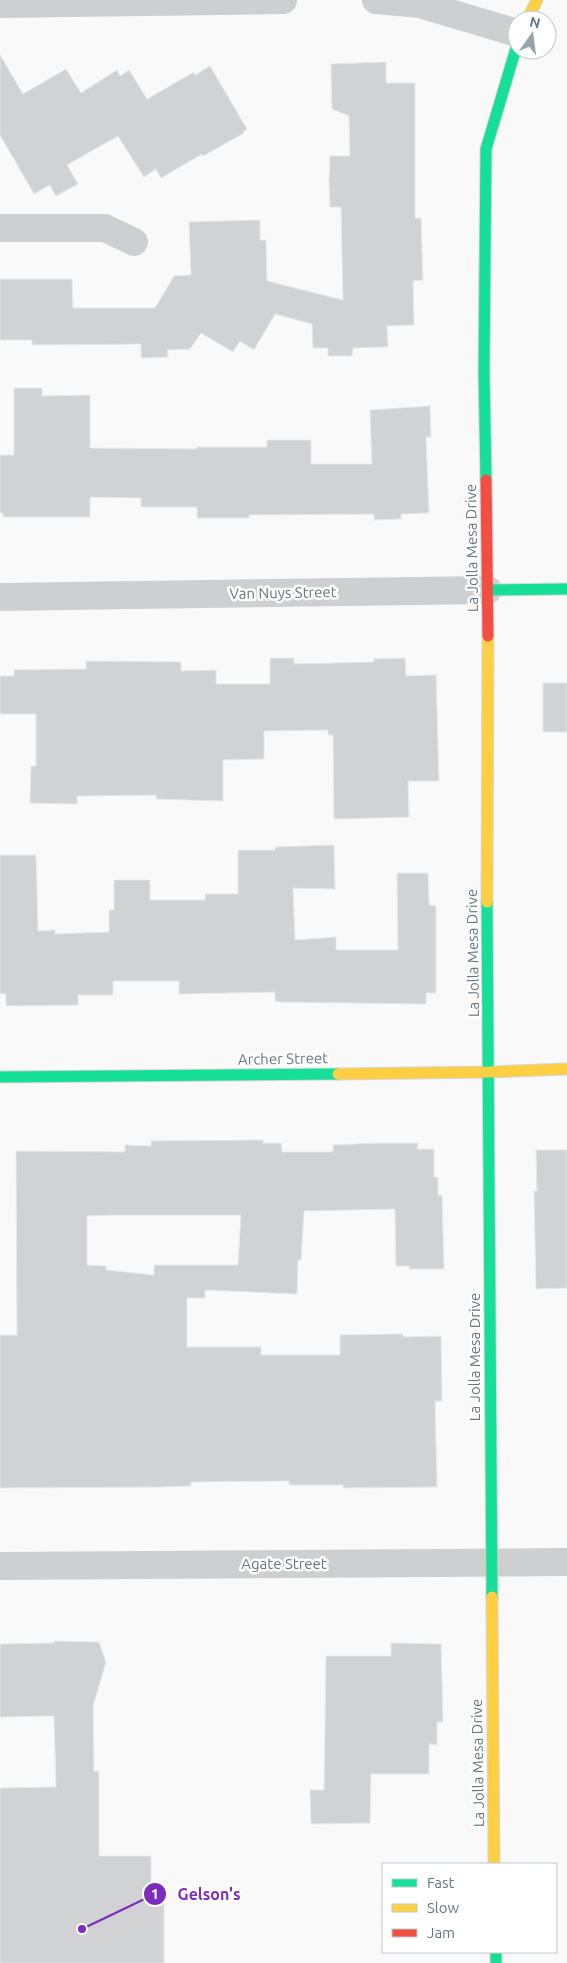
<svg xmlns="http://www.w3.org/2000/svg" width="567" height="1963" viewBox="0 0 567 1963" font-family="Ubuntu,sans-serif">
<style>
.building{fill:#d0d2d3;stroke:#e8e8e8;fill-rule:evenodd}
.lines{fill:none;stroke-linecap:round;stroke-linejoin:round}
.fast-casing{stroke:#d5d6d7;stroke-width:13}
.slow-casing{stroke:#d5d6d7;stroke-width:13}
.jam-casing{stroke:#d5d6d7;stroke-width:13}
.street{stroke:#cecfd0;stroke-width:28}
.fast{stroke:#16e098;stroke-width:11}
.slow{stroke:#ffcf43;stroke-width:11}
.jam{stroke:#f24e42;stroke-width:11}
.labels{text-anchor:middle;stroke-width:5;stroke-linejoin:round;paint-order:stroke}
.street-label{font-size:15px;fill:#657683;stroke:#fff}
.leader{fill:none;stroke:#7b2cbf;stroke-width:2}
.callout-dot{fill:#7b2cbf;stroke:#fff;stroke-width:2}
.mark-label{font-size:15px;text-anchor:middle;font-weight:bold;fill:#fff}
.callout-label{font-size:16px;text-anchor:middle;font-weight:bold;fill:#7b2cbf;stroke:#fff;stroke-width:5;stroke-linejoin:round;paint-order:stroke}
</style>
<rect width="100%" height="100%" fill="#f9f9f9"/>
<g class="building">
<polygon points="0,55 23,94 66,69 81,93 117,70 120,76 129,70 147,99 194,72 195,75 210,66 247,129 243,132 244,133 203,156 202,154 161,178 156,169 144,177 118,136 67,165 78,184 56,196 50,185 34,194 0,135"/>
<polygon points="386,62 386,83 415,83 415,218 421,218 423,280 413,281 414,325 387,326 388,347 353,348 352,356 328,356 328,348 313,348 312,324 275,314 254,350 240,341 233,352 201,333 190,349 167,350 168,357 141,358 141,344 32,345 32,340 0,340 0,279 72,279 73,308 155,308 174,276 191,275 189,222 260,220 260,240 266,240 267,281 343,300 341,207 330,207 329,180 330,156 350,156 349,116 332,109 331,64"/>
<polygon points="14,388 42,388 42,396 90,395 90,448 197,449 197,447 267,447 267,440 311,440 311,464 372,464 370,410 430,406 431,437 426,437 429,513 401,514 401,519 374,520 374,514 249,515 249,518 197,518 197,507 141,507 141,498 90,497 90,517 3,517 3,513 0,513 0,455 14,455"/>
<polygon points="270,658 294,658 294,664 374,662 374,659 405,658 406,676 436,675 439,781 408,781 409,817 334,819 333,735 328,735 328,730 264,731 264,759 223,760 223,801 156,799 156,795 77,796 77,804 30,803 31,766 36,766 36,714 0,714 0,676 14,676 14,670 86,669 86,661 181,662 181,671 216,670 216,684 270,684"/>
<rect x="543" y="683" width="24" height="49"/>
<polygon points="334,845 335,889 293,888 295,940 336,937 336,950 398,950 397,873 428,873 429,905 436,906 436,993 426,993 426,1004 280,1002 275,1001 275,992 179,994 179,981 113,981 113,995 78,995 78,1005 6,1006 6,994 0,994 0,855 36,855 38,931 55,930 55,934 109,932 109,910 114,910 114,880 150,880 150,900 205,900 205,894 238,894 238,850 275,850 275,847"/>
<path d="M263,1140V1143H281L282,1152H333V1145L378,1143H418L417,1149H434V1177L438,1178V1195H442L444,1269H409V1266H396L395,1209L304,1211L301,1260H298L297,1294L205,1290V1298H187V1347H261V1355H340V1335L403,1334V1337L441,1336L442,1401H435L437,1487L343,1488V1485H289V1481L191,1482V1486L160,1487L0,1488V1335H17L16,1151L125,1152V1145L151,1146V1141ZM115,1215H241L238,1265H154V1275L106,1270V1266L87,1265V1216Z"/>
<polygon points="536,1150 567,1150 567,1288 536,1289 534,1191 537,1191"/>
<polygon points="54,1641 99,1642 106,1662 93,1706 94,1771 99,1771 99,1856 151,1856 151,1896 164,1896 164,1963 0,1963 0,1788 56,1787 54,1716 0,1717 0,1644 54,1643"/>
<polygon points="391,1643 441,1644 443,1722 437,1722 437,1745 429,1744 429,1774 371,1774 370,1823 311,1824 310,1790 324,1790 326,1656 391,1656"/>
</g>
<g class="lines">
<g class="fast-casing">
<g id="fast">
<polyline points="486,480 484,371 486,149 517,45"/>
<polyline points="488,590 567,589"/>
<polyline points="487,902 492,1597"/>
<polyline points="0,1077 338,1074"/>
<polyline points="496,1952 496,1963"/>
</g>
</g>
<g class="slow-casing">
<g id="slow">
<polyline points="527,20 537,0"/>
<polyline points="487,902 488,636"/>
<polyline points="338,1074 489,1072 567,1069"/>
<polyline points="492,1597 494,1864"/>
</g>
</g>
<g class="jam-casing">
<polyline id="jam" points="486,480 488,636"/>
</g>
<g class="street">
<polyline points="376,0 420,4 517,33"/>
<polyline points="0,4 283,0"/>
<polyline points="0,228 105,228 134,242"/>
<polyline points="0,597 488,590"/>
<polyline points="0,1566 567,1562"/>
</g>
<use href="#fast" class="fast"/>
<use href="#slow" class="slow"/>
<use href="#jam" class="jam"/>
</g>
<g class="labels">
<g class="street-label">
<text transform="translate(472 548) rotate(-91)" y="5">La Jolla Mesa Drive</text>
<text transform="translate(283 593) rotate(-1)" y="5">Van Nuys Street</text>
<text transform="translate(473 953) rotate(-91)" y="5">La Jolla Mesa Drive</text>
<text transform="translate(283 1059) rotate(-1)" y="5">Archer Street</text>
<text transform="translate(475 1357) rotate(-90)" y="5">La Jolla Mesa Drive</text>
<text x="284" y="1569">Agate Street</text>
<text transform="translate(478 1763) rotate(-91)" y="5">La Jolla Mesa Drive</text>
</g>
</g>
<path class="leader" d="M82 1929L155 1894"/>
<g class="callout-dot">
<circle cx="82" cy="1929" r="5"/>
<circle cx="155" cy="1894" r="12"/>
</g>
<g class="mark-label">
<text x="155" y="1899">1</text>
</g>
<g class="callout-label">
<text x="209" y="1900">Gelson's</text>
</g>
<rect x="382" y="1863" width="175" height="90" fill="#ffffff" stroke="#c1c8cd"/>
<rect x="392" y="1879" width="25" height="8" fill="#16e098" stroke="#c1c8cd"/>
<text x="427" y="1888" font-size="15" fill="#657683">Fast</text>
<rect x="392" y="1904" width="25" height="8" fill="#ffcf43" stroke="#c1c8cd"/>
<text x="427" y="1913" font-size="15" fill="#657683">Slow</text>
<rect x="392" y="1929" width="25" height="8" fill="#f24e42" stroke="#c1c8cd"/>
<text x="427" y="1938" font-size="15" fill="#657683">Jam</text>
<g transform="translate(532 35) rotate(14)"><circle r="24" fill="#ffffff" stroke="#c1c8cd"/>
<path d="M0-4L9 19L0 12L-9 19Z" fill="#99a4ac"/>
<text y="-8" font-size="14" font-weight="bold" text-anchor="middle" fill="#657683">N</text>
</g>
</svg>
